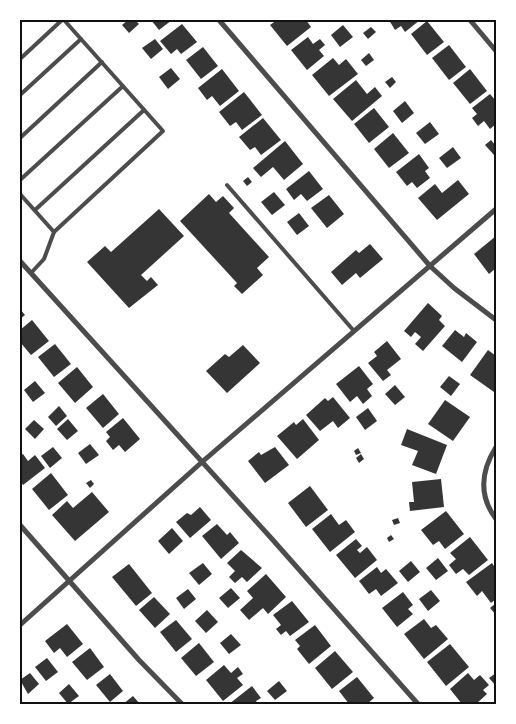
<svg xmlns="http://www.w3.org/2000/svg" width="516" height="724" viewBox="0 0 516 724" font-family="'Titillium Web',sans-serif">
<style>
.building{fill:#353535}
.lines{fill:none;stroke-linecap:round;stroke-linejoin:round}
.service{stroke:#4c4c4c;stroke-width:4}
.minor{stroke:#4c4c4c;stroke-width:5}
.neatline{fill:none;stroke:#111;stroke-width:2}
</style>
<rect width="100%" height="100%" fill="#fff"/>
<g class="building">
<polygon points="128,20 135,20 139,24 129,33 122,25"/>
<polygon points="151,20 172,20 159,30"/>
<polygon points="277,20 306,20 311,27 287,46 270,25"/>
<polygon points="389,20 420,20 405,32 401,26 395,30"/>
<polygon points="427,21 444,42 427,55 411,34"/>
<polygon points="182,24 197,42 181,54 177,49 171,54 160,41"/>
<polygon points="343,25 353,37 340,47 331,35"/>
<polygon points="371,27 376,32 368,39 363,33"/>
<polygon points="308,37 313,44 320,39 325,45 319,50 324,56 307,70 291,50"/>
<polygon points="155,39 163,49 151,59 142,48"/>
<polygon points="449,45 466,67 449,80 432,58"/>
<polygon points="203,47 218,66 201,79 186,60"/>
<polygon points="369,53 374,60 366,66 361,60"/>
<polygon points="333,58 339,65 346,59 358,74 329,96 312,75"/>
<polygon points="171,68 180,79 168,89 159,77"/>
<polygon points="222,69 239,91 220,106 212,96 207,100 198,88"/>
<polygon points="470,69 487,91 470,104 453,83"/>
<polygon points="392,77 396,82 390,88 385,82"/>
<polygon points="356,80 367,94 375,87 382,96 352,121 333,99"/>
<polygon points="244,92 262,115 242,130 236,122 230,126 219,112"/>
<polygon points="490,94 496,101 496,124 490,129 484,121 478,126 472,118 477,114 472,108"/>
<polygon points="405,101 414,113 402,123 393,111"/>
<polygon points="374,108 389,127 369,143 354,124"/>
<polygon points="263,118 281,140 261,155 255,147 250,150 239,137"/>
<polygon points="430,122 439,134 425,144 416,133"/>
<polygon points="393,133 409,153 389,168 374,149"/>
<polygon points="491,140 496,146 496,153 494,155 485,145"/>
<polygon points="285,141 303,164 284,180 273,167 261,177 253,168"/>
<polygon points="453,147 461,158 447,168 439,158"/>
<polygon points="419,154 429,168 425,171 430,178 417,188 412,182 407,186 396,172"/>
<polygon points="309,171 323,189 307,201 301,194 294,200 286,189"/>
<polygon points="248,177 252,182 247,186 243,181"/>
<polygon points="458,180 469,194 437,220 418,198 435,184 442,193"/>
<polygon points="274,192 285,205 272,215 261,202"/>
<polygon points="209,194 216,202 223,196 234,208 229,213 269,257 257,268 263,275 242,294 234,286 237,283 180,221"/>
<polygon points="329,195 344,214 327,228 311,208"/>
<polygon points="159,209 184,236 141,275 147,281 151,277 158,285 129,308 87,262 105,246 111,252"/>
<polygon points="299,213 309,226 297,235 287,222"/>
<polygon points="496,236 496,268 489,274 474,254"/>
<polygon points="370,244 383,259 360,278 356,273 342,285 331,272 356,250 359,253"/>
<polygon points="428,303 442,316 439,320 445,326 423,351 415,344 421,337 415,332 411,337 404,331"/>
<polygon points="20,309 25,315 20,319"/>
<polygon points="32,320 49,341 31,355 20,342 20,330"/>
<polygon points="455,330 464,337 466,333 477,342 462,362 442,346"/>
<polygon points="387,341 401,359 387,370 391,375 383,381 368,363 377,356 374,352"/>
<polygon points="55,344 71,364 54,377 38,357"/>
<polygon points="243,345 260,363 227,393 206,371 225,354 229,357"/>
<polygon points="488,350 496,356 496,389 494,392 470,375"/>
<polygon points="359,366 373,384 367,389 372,396 363,404 357,396 350,402 336,384"/>
<polygon points="77,367 93,387 75,403 58,383"/>
<polygon points="449,376 460,384 451,396 440,387"/>
<polygon points="35,381 45,393 33,402 24,390"/>
<polygon points="395,385 405,397 395,405 385,394"/>
<polygon points="103,394 119,414 103,428 86,408"/>
<polygon points="333,397 350,418 338,428 333,421 320,431 306,415 325,398 328,401"/>
<polygon points="445,400 470,417 453,441 428,424"/>
<polygon points="59,406 67,416 56,426 48,417"/>
<polygon points="368,408 377,421 365,430 356,417"/>
<polygon points="123,418 140,439 125,452 119,445 113,450 106,441 110,437 106,432"/>
<polygon points="68,419 78,431 67,440 57,429"/>
<polygon points="303,419 319,440 297,459 277,436 294,422 296,425"/>
<polygon points="34,420 44,429 35,439 25,429"/>
<polygon points="407,429 447,445 436,474 412,465 418,451 401,445"/>
<polygon points="90,444 99,455 86,464 78,453"/>
<polygon points="53,447 62,458 50,468 41,456"/>
<polygon points="275,447 289,465 265,483 248,461 259,452 261,455"/>
<polygon points="358,448 361,453 356,455 354,451"/>
<polygon points="23,454 28,461 35,455 45,468 23,485 20,481 20,456"/>
<polygon points="361,454 364,459 359,463 356,458"/>
<polygon points="51,473 68,495 49,510 32,489"/>
<polygon points="441,479 444,507 410,511 409,502 414,502 412,482"/>
<polygon points="91,480 94,484 90,488 86,483"/>
<polygon points="310,486 328,510 306,527 288,503"/>
<polygon points="92,492 109,512 75,541 52,515 67,501 73,508"/>
<polygon points="200,507 211,520 190,538 176,522 187,513 191,515"/>
<polygon points="446,511 464,534 445,549 439,541 433,545 421,530"/>
<polygon points="331,514 339,525 346,520 355,532 330,552 312,529"/>
<polygon points="398,518 400,523 394,525 392,520"/>
<polygon points="217,524 227,535 230,532 239,543 221,559 202,536"/>
<polygon points="172,528 183,541 169,554 158,541"/>
<polygon points="391,535 394,539 389,542 387,538"/>
<polygon points="470,537 488,560 469,575 463,569 456,574 449,565 456,559 450,553"/>
<polygon points="356,539 362,546 357,550 360,553 367,547 377,560 355,578 336,555"/>
<polygon points="241,550 262,568 247,582 242,577 235,583 229,577 235,571 227,563"/>
<polygon points="438,558 448,571 436,580 426,568"/>
<polygon points="411,561 420,572 408,582 399,571"/>
<polygon points="203,563 212,574 199,585 189,573"/>
<polygon points="492,563 496,569 496,599 491,603 482,591 477,596 466,582"/>
<polygon points="129,564 152,593 136,606 112,577"/>
<polygon points="377,567 381,573 386,569 398,583 381,596 376,589 369,594 359,581"/>
<polygon points="266,574 286,597 268,614 263,608 249,620 240,610 253,598 247,591"/>
<polygon points="231,588 240,598 228,608 219,598"/>
<polygon points="188,589 196,599 184,609 176,598"/>
<polygon points="431,590 440,601 428,611 419,599"/>
<polygon points="403,592 413,605 408,609 413,614 397,627 382,608"/>
<polygon points="154,597 170,614 155,628 139,610"/>
<polygon points="292,601 309,622 290,636 286,631 281,635 276,629 281,625 273,615"/>
<polygon points="496,603 496,615 490,608"/>
<polygon points="207,610 218,622 206,633 195,621"/>
<polygon points="424,619 431,628 436,625 448,639 424,659 404,634"/>
<polygon points="176,620 192,639 176,652 160,632"/>
<polygon points="67,624 83,644 67,657 60,648 54,653 45,641"/>
<polygon points="315,625 331,646 309,664 297,649 300,646 295,640"/>
<polygon points="231,634 241,645 229,654 220,643"/>
<polygon points="199,643 214,662 196,676 181,658"/>
<polygon points="450,644 469,667 446,686 427,662"/>
<polygon points="90,648 104,667 87,680 72,662"/>
<polygon points="335,651 353,672 332,689 315,668"/>
<polygon points="47,658 58,672 46,681 35,667"/>
<polygon points="224,665 231,673 238,667 243,674 237,678 243,685 223,701 206,680"/>
<polygon points="30,673 39,684 28,694 20,680"/>
<polygon points="468,673 474,680 480,675 489,685 483,690 487,694 476,704 462,704 450,689"/>
<polygon points="496,673 496,686 489,678"/>
<polygon points="110,674 123,691 110,702 96,685"/>
<polygon points="357,677 374,698 367,704 349,704 339,691"/>
<polygon points="279,681 287,691 275,700 267,691"/>
<polygon points="69,684 79,696 68,704 59,693"/>
<polygon points="252,686 261,698 256,701 258,704 229,704"/>
<polygon points="133,696 140,704 123,704"/>
</g>
<g class="lines">
<g class="service">
<polyline points="20,59 62,20"/>
<polyline points="20,95 81,39"/>
<polyline points="20,138 102,62"/>
<polyline points="20,180 123,86"/>
<polyline points="227,185 354,331"/>
<polyline points="20,194 54,232 44,259 31,273"/>
<polyline points="35,210 144,110"/>
<polyline points="54,232 163,131 64,20"/>
</g>
<g class="minor">
<polyline points="219,20 430,266 454,288 496,320"/>
<polyline points="470,20 496,51"/>
<polyline points="20,261 272,539 418,704"/>
<path d="M496,447C481,471 478,495 496,519"/>
<polyline points="20,525 139,660 182,704"/>
<polyline points="20,625 202,462 496,209"/>
</g>
</g>
<rect width="516" height="724" fill="none" stroke="#ffffff" stroke-width="42"/>
<rect x="21" y="21" width="474" height="682" class="neatline"/>
</svg>
